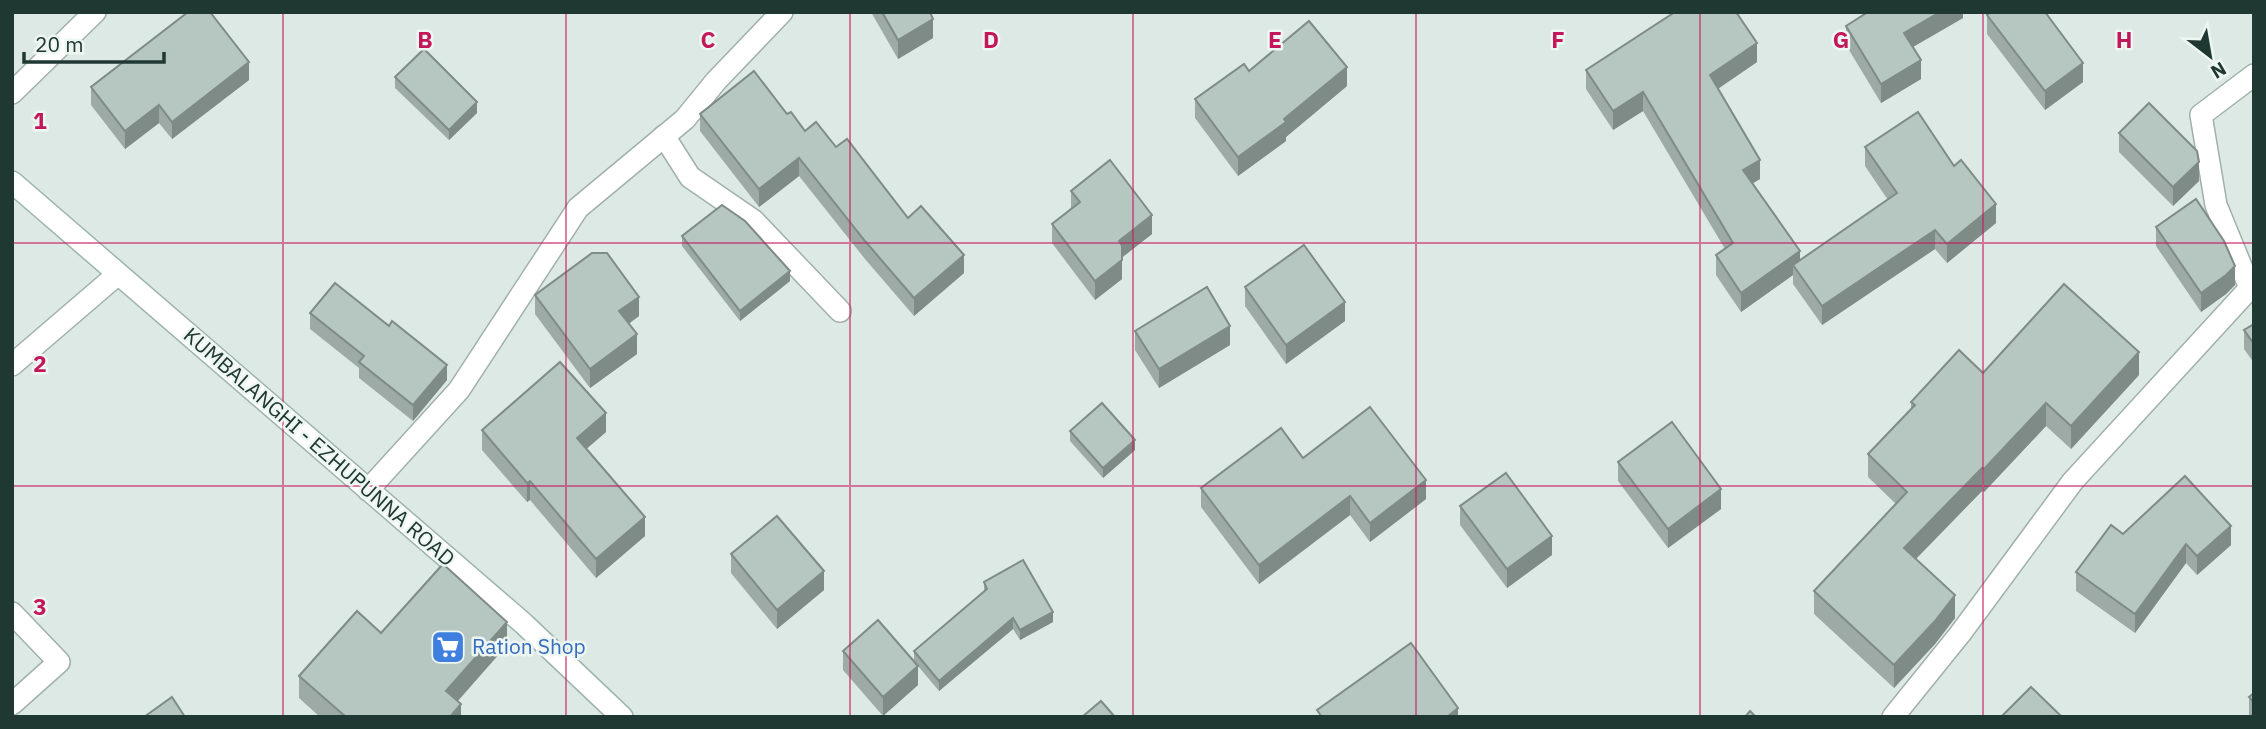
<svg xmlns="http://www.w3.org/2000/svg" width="2266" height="729" viewBox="0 0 2266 729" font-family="'IBM Plex Sans',sans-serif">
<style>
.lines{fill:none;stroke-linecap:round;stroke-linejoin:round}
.street-casing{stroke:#a1b0ab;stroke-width:24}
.secondary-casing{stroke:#9db4ad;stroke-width:24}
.street{stroke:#fff;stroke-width:21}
.secondary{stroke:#fff;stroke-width:21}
.wall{fill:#9daaa5}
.shaded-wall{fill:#7f8b86}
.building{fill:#b6c6c0;stroke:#7f8b86;stroke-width:2}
.grid{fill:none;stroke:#c2185b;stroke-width:2;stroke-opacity:0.55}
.labels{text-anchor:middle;stroke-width:5;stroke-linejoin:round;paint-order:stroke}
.street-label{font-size:21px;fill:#203832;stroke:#eef6f2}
.shop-label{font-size:21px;fill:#366cbe;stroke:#eef6f2;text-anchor:start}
.grid-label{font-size:23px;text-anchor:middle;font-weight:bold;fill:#c2185b;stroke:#eef6f2;stroke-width:5;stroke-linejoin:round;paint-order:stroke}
</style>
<rect width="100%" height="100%" fill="#dde9e4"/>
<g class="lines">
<g class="street-casing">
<g id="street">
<polyline points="12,93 95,12"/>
<polyline points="664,136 690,177 754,221 840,311"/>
<polyline points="12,365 118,274"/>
<polyline points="368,490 459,390 578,208 685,119 716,81 782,12"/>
<polyline points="12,613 59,662 12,704"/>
<polyline points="1893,717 1960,634 2073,481 2250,288 2216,205 2201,115 2254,75"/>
</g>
</g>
<g class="secondary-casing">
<polyline id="secondary" points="12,182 524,624 622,717"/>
</g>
<use href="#street" class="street"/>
<use href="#secondary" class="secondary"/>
</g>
<g class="wall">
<polygon points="871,12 930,12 933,38 898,59"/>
<polygon points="1963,12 1963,18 1913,47 1921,79 1881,103 1846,45 1846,26"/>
<polygon points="1987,15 2083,82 2045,110 1987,34"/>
<polygon points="1757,62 1718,89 1760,179 1753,183 1800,260 1888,200 1865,166 1865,147 1954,166 1996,223 1947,263 1935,249 1822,325 1793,284 1793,275 1741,312 1716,275 1716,255 1725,249 1643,111 1613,130 1586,89 1586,70"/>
<polygon points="1249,71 1347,86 1286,137 1286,141 1238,176 1195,118 1195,99"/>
<polygon points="395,77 477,113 449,140 395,88"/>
<polygon points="249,80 172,139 159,123 125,149 91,105 91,87"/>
<polygon points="700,114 787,114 805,131 836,147 964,273 914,316 865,259 799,176 759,207 700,131"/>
<polygon points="2119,133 2199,181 2173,206 2119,152"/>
<polygon points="1071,191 1152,234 1122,257 1122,279 1095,300 1052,243 1052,224 1071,209"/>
<polygon points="2156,227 2235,285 2226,294 2201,312 2156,246"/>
<polygon points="682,236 790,281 740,321 682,246"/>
<polygon points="1245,287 1345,321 1286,364 1245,306"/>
<polygon points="535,295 639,316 629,324 637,354 590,388 535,314"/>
<polygon points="310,313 389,326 447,380 413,421 359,378 359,368 310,329"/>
<polygon points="2254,324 2254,363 2244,349 2244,330"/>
<polygon points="1135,331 1230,345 1159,388 1135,350"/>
<polygon points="1983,373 2139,375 2071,449 2046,426 1984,492 1982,491 1916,559 1955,618 1935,644 1894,688 1814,614 1814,591 1896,504 1868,477 1868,454 1911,409 1911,402"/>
<polygon points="482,430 606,432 586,449 645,536 596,578 530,500 527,502 482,450"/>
<polygon points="1070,431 1135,450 1103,478 1070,441"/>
<polygon points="1303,458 1426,499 1370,542 1350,515 1259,584 1201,507 1201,488"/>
<polygon points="1618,462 1721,509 1668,548 1618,481"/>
<polygon points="1460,506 1552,555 1507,588 1460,525"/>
<polygon points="2123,534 2231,545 2197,575 2186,563 2135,633 2076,591 2076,572"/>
<polygon points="731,554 824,590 777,629 731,573"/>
<polygon points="984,582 1053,622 1020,640 1013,629 939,691 918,666 918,685 883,716 843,670 843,651 914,661 914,651 984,592"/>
<polygon points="381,633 507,645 458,701 461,717 320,717 299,698 299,676"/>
<polygon points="2254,693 2254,717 2249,717 2249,697"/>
</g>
<g class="shaded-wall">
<polygon points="1940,12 1963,12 1963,18 1904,52 1904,33"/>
<polygon points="933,19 933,38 898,59 898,40"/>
<polygon points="1757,43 1757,62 1710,94 1710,75"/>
<polygon points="1921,60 1921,79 1881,103 1881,84"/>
<polygon points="249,62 249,80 172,139 172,122"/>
<polygon points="2083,63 2083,82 2045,110 2045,91"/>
<polygon points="1347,67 1347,86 1286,137 1286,141 1238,176 1238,157"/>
<polygon points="1643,92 1643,111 1613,130 1613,111"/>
<polygon points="477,102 477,113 449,140 449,130"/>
<polygon points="159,105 159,123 125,149 125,131"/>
<polygon points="799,158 799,176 759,207 759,189"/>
<polygon points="1760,160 1760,179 1743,189 1743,170"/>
<polygon points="2199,162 2199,181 2173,206 2173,187"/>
<polygon points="1996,204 1996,223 1947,263 1947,244"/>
<polygon points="1152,215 1152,234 1119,260 1119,241"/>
<polygon points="1935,230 1935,249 1822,325 1822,306"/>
<polygon points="1800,251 1800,270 1793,265 1793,275 1741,312 1741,293"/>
<polygon points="964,255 964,273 914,316 914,298"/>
<polygon points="1122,260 1122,279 1095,300 1095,281"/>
<polygon points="2235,266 2235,285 2226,294 2201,312 2201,293"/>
<polygon points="790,271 790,281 740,321 740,311"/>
<polygon points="639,297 639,316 619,330 619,311"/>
<polygon points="1345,302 1345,321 1286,364 1286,345"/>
<polygon points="1230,326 1230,345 1159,388 1159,369"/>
<polygon points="637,334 637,354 590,388 590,369"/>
<polygon points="2139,352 2139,375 2071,449 2071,426"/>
<polygon points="447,365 447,380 413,421 413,405"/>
<polygon points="2046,403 2046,426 1984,492 1984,469"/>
<polygon points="606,413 606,432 577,457 577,438"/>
<polygon points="1135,440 1135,450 1103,478 1103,468"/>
<polygon points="1982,468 1982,491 1904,571 1904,548"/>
<polygon points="1426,480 1426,499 1370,542 1370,523"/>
<polygon points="530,481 530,500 527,502 527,483"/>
<polygon points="1721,489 1721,509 1668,548 1668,529"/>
<polygon points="1350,496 1350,515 1259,584 1259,565"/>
<polygon points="645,517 645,536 596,578 596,559"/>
<polygon points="2231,526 2231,545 2197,575 2197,556"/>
<polygon points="1552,536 1552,555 1507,588 1507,569"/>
<polygon points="2186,544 2186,563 2135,633 2135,614"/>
<polygon points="824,571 824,590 777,629 777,610"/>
<polygon points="1955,595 1955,618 1935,644 1894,688 1894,665"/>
<polygon points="1053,612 1053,622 1020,640 1020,630"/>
<polygon points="1013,618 1013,629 939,691 939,681"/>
<polygon points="507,622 507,645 446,714 446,691"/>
<polygon points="918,666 918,685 883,716 883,697"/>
<polygon points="461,704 461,717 450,717"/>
<polygon points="1458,708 1458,717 1447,717"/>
</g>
<g class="building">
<polygon points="188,12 210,12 249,62 172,122 159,105 125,131 91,87"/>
<polygon points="882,12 930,12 933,19 898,40"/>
<polygon points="1675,12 1736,12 1757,43 1710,75 1760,160 1743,170 1800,251 1741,293 1716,255 1733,243 1643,92 1613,111 1586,70"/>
<polygon points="1868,12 1940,12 1904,33 1921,60 1881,84 1846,26"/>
<polygon points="1991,12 2045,12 2083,63 2045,91 1987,15"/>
<polygon points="1309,21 1347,67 1284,119 1286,122 1238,157 1195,99 1244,64 1249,71"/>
<polygon points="424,49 477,102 449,130 395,77"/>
<polygon points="754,71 787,114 791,112 805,131 816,122 836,147 847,139 908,218 921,206 964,255 914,298 865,241 799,158 759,189 700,114"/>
<polygon points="2149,103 2197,151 2199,162 2173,187 2119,133"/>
<polygon points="1918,112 1954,166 1961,160 1996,204 1947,244 1935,230 1822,306 1793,265 1897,193 1865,147"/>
<polygon points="1110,160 1152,215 1119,241 1122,246 1122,260 1095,281 1052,224 1080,202 1071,191"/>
<polygon points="2196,199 2224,241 2235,266 2226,275 2201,293 2156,227"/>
<polygon points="722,205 745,221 790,271 740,311 682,236"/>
<polygon points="1304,245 1345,302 1286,345 1245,287"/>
<polygon points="592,253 607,253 639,297 619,311 637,334 590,369 535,295"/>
<polygon points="335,283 389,326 392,321 447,365 413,405 359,362 364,356 310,313"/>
<polygon points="2064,284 2139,352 2071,426 2046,403 1984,469 1982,468 1904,548 1955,595 1935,621 1894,665 1814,591 1907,492 1868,454 1915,405 1911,402 1959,350 1983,373"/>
<polygon points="1207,287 1230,326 1159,369 1135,331"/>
<polygon points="2254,324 2254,344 2244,330"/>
<polygon points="560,362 606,413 577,438 645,517 596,559 530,481 527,483 482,430"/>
<polygon points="1102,403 1135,440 1103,468 1070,431"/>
<polygon points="1370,407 1426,480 1370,523 1350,496 1259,565 1201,488 1281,428 1303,458"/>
<polygon points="1672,422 1721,489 1668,529 1618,462"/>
<polygon points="1506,473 1552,536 1507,569 1460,506"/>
<polygon points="2185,476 2231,526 2197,556 2186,544 2135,614 2076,572 2111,525 2123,534"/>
<polygon points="777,516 824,571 777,610 731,554"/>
<polygon points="1023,560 1053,612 1020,630 1013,618 939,681 914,651 987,589 984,582"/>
<polygon points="443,564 507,622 446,691 461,704 450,717 346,717 299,676 357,611 381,633"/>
<polygon points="878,620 918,666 883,697 843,651"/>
<polygon points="1411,643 1458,708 1447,717 1322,717 1317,710"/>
<polygon points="2031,687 2062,717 2001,717"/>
<polygon points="2254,693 2254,703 2249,697"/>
<polygon points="172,697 185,717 144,717"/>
<polygon points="1101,701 1115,717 1082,717"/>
<polygon points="1750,711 1756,717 1745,717"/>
</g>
<path class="grid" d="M283,12V717M566,12V717M850,12V717M1133,12V717M1416,12V717M1700,12V717M1983,12V717M12,243H2254M12,486H2254"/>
<defs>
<g id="supermarket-square" transform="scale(1.75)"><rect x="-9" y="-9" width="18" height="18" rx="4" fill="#3f7fe0" stroke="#eef6f2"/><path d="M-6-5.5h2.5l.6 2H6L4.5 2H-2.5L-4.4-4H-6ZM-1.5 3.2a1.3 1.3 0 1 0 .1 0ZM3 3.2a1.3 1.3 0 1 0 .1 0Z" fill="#fff"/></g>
</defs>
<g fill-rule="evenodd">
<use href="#supermarket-square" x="448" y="647"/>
</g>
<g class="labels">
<g class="street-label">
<text transform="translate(319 447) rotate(41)" y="7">KUMBALANGHI - EZHUPUNNA ROAD</text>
</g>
<g class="shop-label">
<text x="472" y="654">Ration Shop</text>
</g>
</g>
<g class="grid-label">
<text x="425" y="48">B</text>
<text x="708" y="48">C</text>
<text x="991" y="48">D</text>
<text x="1275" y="48">E</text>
<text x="1558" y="48">F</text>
<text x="1841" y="48">G</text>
<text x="2124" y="48">H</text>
<text x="40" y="129">1</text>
<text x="40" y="372">2</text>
<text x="40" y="615">3</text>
</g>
<rect width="2266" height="729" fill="none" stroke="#203832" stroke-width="28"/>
<g transform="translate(2210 56) rotate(149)" stroke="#eef6f2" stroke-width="5" paint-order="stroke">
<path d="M0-5L12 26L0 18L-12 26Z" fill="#203832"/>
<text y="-10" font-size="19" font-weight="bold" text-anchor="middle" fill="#203832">N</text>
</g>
<path d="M24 52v10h140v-10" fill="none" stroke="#203832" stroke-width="3.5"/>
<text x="35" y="52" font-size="21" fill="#203832" stroke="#eef6f2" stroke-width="5" paint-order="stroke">20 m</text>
</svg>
